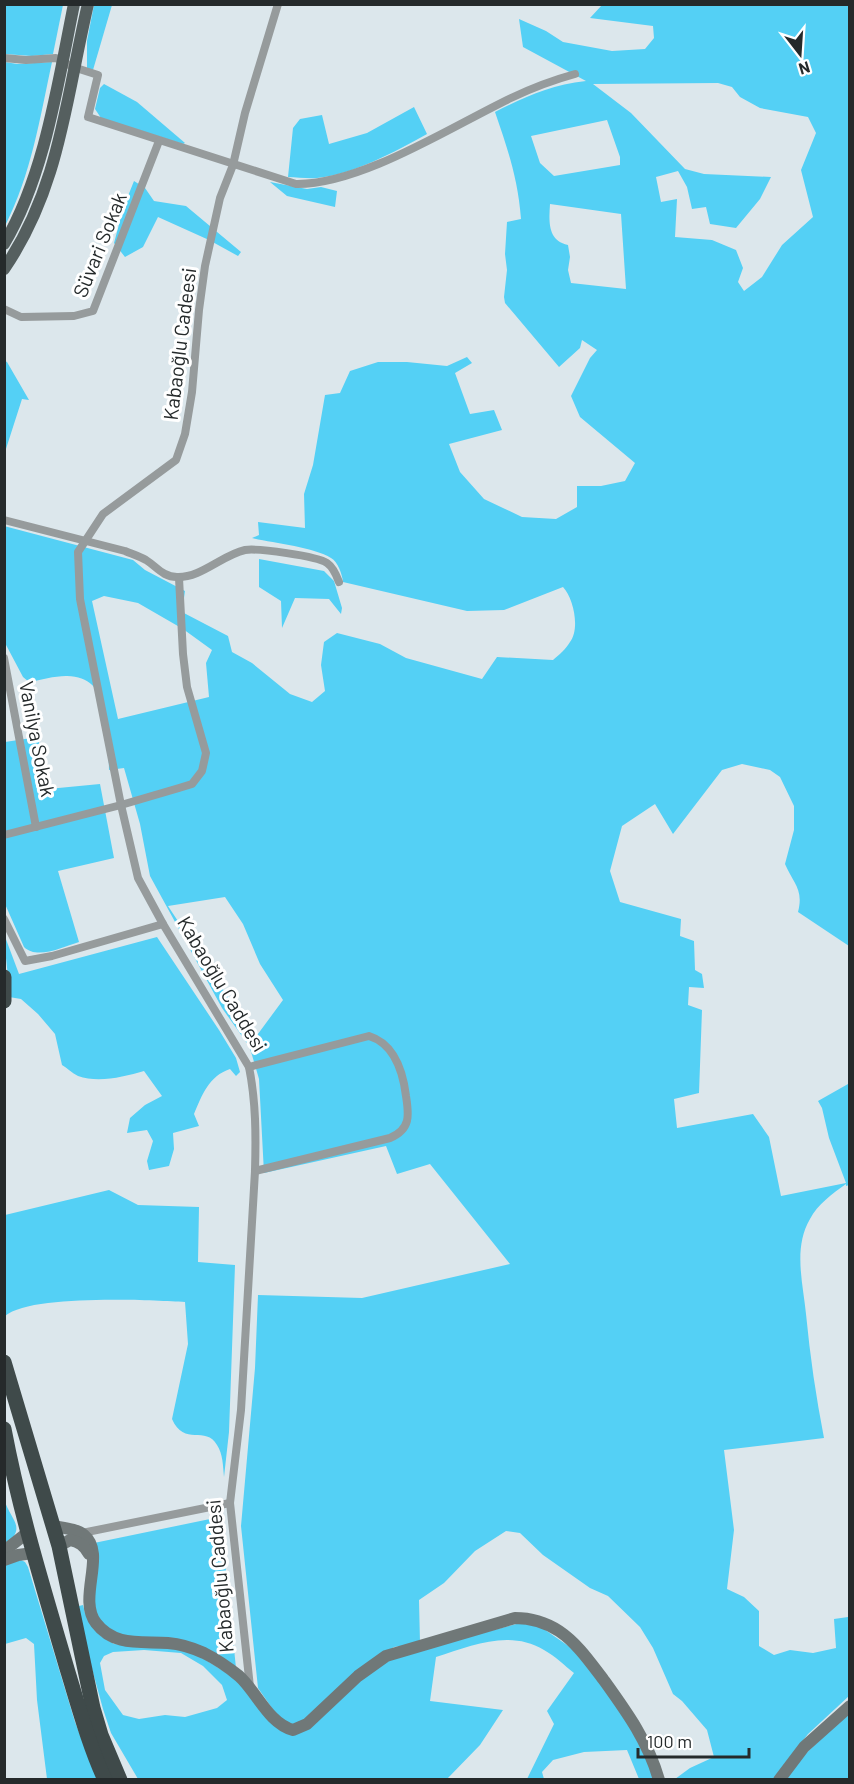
<svg xmlns="http://www.w3.org/2000/svg" width="854" height="1784" viewBox="0 0 854 1784" font-family="Barlow,sans-serif">
<style>
.green{fill:#54d0f5;fill-rule:evenodd}
.lines{fill:none;stroke-linecap:round;stroke-linejoin:round}
.street{stroke:#969b9c;stroke-width:8}
.secondary{stroke:#707878;stroke-width:12}
.primary{stroke:#555f5f;stroke-width:12}
.highway{stroke:#3f4a4a;stroke-width:15}
.labels{text-anchor:middle;stroke-width:6;stroke-linejoin:round;paint-order:stroke}
.street-label{font-size:20px;fill:#252a2b;stroke:#fff}
</style>
<rect width="100%" height="100%" fill="#dce7ec"/>
<g class="green">
<polygon points="5,5 63,5 53,54 32,56 5,54"/>
<polygon points="94,5 112,5 93,70 87,68 87,41"/>
<path d="M602,5H849V946L798,912C804,889 793,883 785,864L794,830V806L780,777L770,770L742,764L722,770L673,834L655,804L622,826L610,871L620,902L681,919L680,936L694,941L695,970L702,974L704,988L689,987L688,1005L702,1010L699,1093L674,1099L677,1128L753,1114L769,1137L781,1196L846,1183L829,1138L822,1108L818,1101L848,1084L849,1086V1185L846,1186V1184C832,1194 818,1204 810,1219C793,1248 803,1283 806,1314C810,1356 816,1397 824,1438L724,1450L734,1530L727,1589L744,1597L759,1611V1646L774,1655L790,1650L813,1653L836,1648L834,1619L848,1617L849,1696L808,1734L773,1779H675L690,1768L714,1757L707,1730L682,1701L673,1694L653,1648L640,1627L608,1596L590,1588L543,1555L520,1533L506,1531L475,1551L444,1583L419,1600L420,1643L394,1647L375,1659L301,1723L292,1726L281,1721L258,1688L241,1526L255,1368L258,1295L362,1298L510,1264L430,1164L397,1174L386,1146L264,1173L259,1079L252,1055L249,1046L222,1008L150,876L140,824L124,768L109,770C108,738 114,675 66,676C54,676 41,680 29,682L23,677L5,643L4,526L133,560L145,570L185,591L182,612L228,636L232,652L252,663L290,694L312,702L325,691L321,665L324,642L337,633L380,644L406,658L482,679L497,657L553,660C559,655 566,649 570,642C580,629 574,599 563,587L504,610L467,611L343,582C342,574 338,562 331,558C314,547 273,543 252,538L259,535L258,522L305,528L304,494L313,465L325,395L340,393L350,371L378,362H407L447,366L467,357L472,363L455,373L470,414L494,410L502,430L449,444L460,472L484,499L522,517L556,519L577,507V486H601L625,481L635,463L580,417L571,396L590,358L597,350L582,340L580,348L559,367L505,303L504,297L507,270L505,254L507,222L521,219C518,179 508,150 495,112C527,96 550,85 586,81L523,47L519,19L546,31L563,42L612,51L645,49L654,38L653,26L590,18ZM718,83L732,87L740,97L760,108L808,117L816,133L801,170L813,217L782,245L762,277L744,291L738,282L743,268L736,250L712,240L675,237L677,199L661,202L656,177L678,171L687,187L692,209L706,207L710,224L736,228L760,199L771,177L704,174L685,169L631,113L593,84ZM607,120L620,157V165L554,176L540,163L531,136ZM550,204L621,214L626,289L571,283L568,270L570,257L568,245C547,241 549,220 550,204ZM104,596L138,603L183,629L212,650L206,663L209,697L118,719L92,601ZM225,897L243,924L260,964L283,1000L255,1038L168,906Z"/>
<path d="M5,62L17,64L52,62C40,118 31,175 5,226Z"/>
<polygon points="104,84 137,102 185,143 183,144 101,118 95,109 100,88"/>
<path d="M414,107L427,134C394,152 355,174 317,178C308,179 297,177 288,177L293,128L300,119L322,115L329,144L367,133Z"/>
<polygon points="134,181 145,188 154,201 186,206 241,252 238,256 209,240 158,217 143,247 125,257 114,243 124,206"/>
<polygon points="270,182 307,189 321,187 337,191 335,207 287,196"/>
<polygon points="5,361 7,362 29,400 22,399 5,452"/>
<polygon points="259,559 324,571 334,581 342,608 341,614 329,599 295,598 282,628 281,601 259,587"/>
<path d="M38,737L48,789L100,784L114,858L58,871L79,942C63,947 37,960 24,947L5,904V742Z"/>
<path d="M4,934L19,974L157,937L219,1030L236,1058L240,1072L236,1076L230,1069C209,1076 202,1095 194,1114L199,1126L173,1133L174,1149L169,1166L149,1170L147,1161L153,1141L147,1130L127,1133L130,1118L145,1105L162,1096L144,1071C124,1077 98,1083 78,1076C72,1073 67,1068 62,1065L55,1034L38,1014L21,999L9,997C9,976 5,956 4,934Z"/>
<path d="M109,1190L138,1205L199,1207L198,1262L235,1265L229,1432L224,1477C223,1466 223,1454 217,1445C206,1425 184,1447 172,1419L188,1344L185,1302C149,1300 31,1294 5,1316V1215Z"/>
<path d="M4,1499C11,1522 28,1526 4,1547Z"/>
<polygon points="210,1519 215,1521 223,1542 236,1668 218,1657 117,1635 97,1620 92,1600 94,1543"/>
<polygon points="21,1560 25,1562 28,1567 75,1722 97,1779 47,1779 37,1700 34,1644 26,1638 5,1644 5,1565"/>
<path d="M83,1605L85,1613L101,1636L114,1644L175,1648L196,1654L233,1677L289,1734L377,1667L402,1654L520,1623L541,1627L577,1652L636,1732L656,1779H639L627,1750L584,1752L553,1760L542,1772L544,1779H527L554,1724L547,1711L574,1673C564,1665 555,1656 544,1650C509,1629 471,1646 436,1657L430,1701L503,1710L480,1745L447,1779H138L111,1733L103,1709L75,1607ZM144,1650L181,1653L203,1666L222,1685L227,1700L217,1708L185,1717L165,1715L139,1719L123,1715L105,1690L100,1663L104,1656L113,1652Z"/>
<polygon points="849,1712 849,1779 784,1780 798,1761"/>
</g>
<g class="lines">
<g class="street">
<path d="M4,58L26,60L56,58L73,67L98,75L88,117L296,184C361,185 452,126 511,98C532,88 553,80 575,74"/>
<polyline points="4,309 21,317 74,316 93,311 159,141"/>
<path d="M4,520L125,551C132,554 139,556 146,560C157,567 163,577 177,577C201,578 222,555 245,550C257,548 317,556 327,563C333,567 336,574 339,582"/>
<polyline points="4,658 36,827"/>
<polyline points="4,835 121,805 179,788 192,784 202,771 206,753 187,687 183,654 179,578"/>
<polyline points="4,919 25,961 52,956 163,924"/>
<path d="M249,1067L369,1036C395,1044 403,1072 406,1096C409,1115 411,1129 390,1138L255,1171"/>
<polyline points="82,1533 230,1503"/>
<path d="M250,1687L230,1503L241,1410L255,1171C256,1136 256,1102 249,1067L163,924L138,878L121,805L80,599L78,552L103,514L176,460L185,434L192,392L199,310L205,266L220,198L233,165L245,113L278,4"/>
</g>
<g class="secondary">
<path d="M53,1526C63,1528 77,1529 84,1535C107,1554 77,1598 96,1623C114,1647 142,1641 168,1643C180,1644 193,1648 204,1653C216,1659 228,1667 239,1676C257,1692 268,1723 293,1730L307,1724L358,1676L386,1656L515,1618C531,1618 545,1622 559,1631C577,1643 590,1662 603,1679C626,1711 648,1741 659,1780"/>
<path d="M59,1546L70,1540C79,1542 84,1545 89,1554"/>
<polyline points="4,1551 27,1533"/>
<polyline points="4,1560 18,1555 33,1553"/>
<polyline points="779,1780 804,1747 850,1706"/>
</g>
<g class="primary">
<path d="M4,244C45,175 58,82 74,4"/>
<path d="M4,269C60,188 66,97 88,4"/>
</g>
<g class="highway">
<polyline points="4,977 4,1001"/>
<polyline points="4,1362 59,1546 93,1708 101,1735 120,1780"/>
<path d="M4,1429C20,1513 44,1590 68,1672C79,1708 89,1745 105,1780"/>
</g>
</g>
<g class="labels">
<g class="street-label">
<text transform="translate(100 245) rotate(-68)" y="7">Süvari Sokak</text>
<text transform="translate(180 344) rotate(-83)" y="7">Kabaoğlu Cadeesi</text>
<text transform="translate(37 739) rotate(79)" y="7">Vanilya Sokak</text>
<text transform="translate(222 984) rotate(59)" y="7">Kabaoğlu Caddesi</text>
<text transform="translate(220 1576) rotate(-95)" y="7">Kabaoğlu Caddesi</text>
</g>
</g>
<rect width="854" height="1784" fill="none" stroke="#252a2b" stroke-width="12"/>
<g transform="translate(800 54) rotate(163)" stroke="#ffffff" stroke-width="4.5" paint-order="stroke">
<path d="M0-4.5L10 22L0 15L-10 22Z" fill="#252a2b"/>
<text y="-9" font-size="16" font-weight="bold" text-anchor="middle" fill="#252a2b">N</text>
</g>
<path d="M638 1748v9h111v-9" fill="none" stroke="#252a2b" stroke-width="3"/>
<text x="647" y="1748" font-size="18" fill="#252a2b" stroke="#ffffff" stroke-width="4.5" paint-order="stroke">100 m</text>
</svg>
